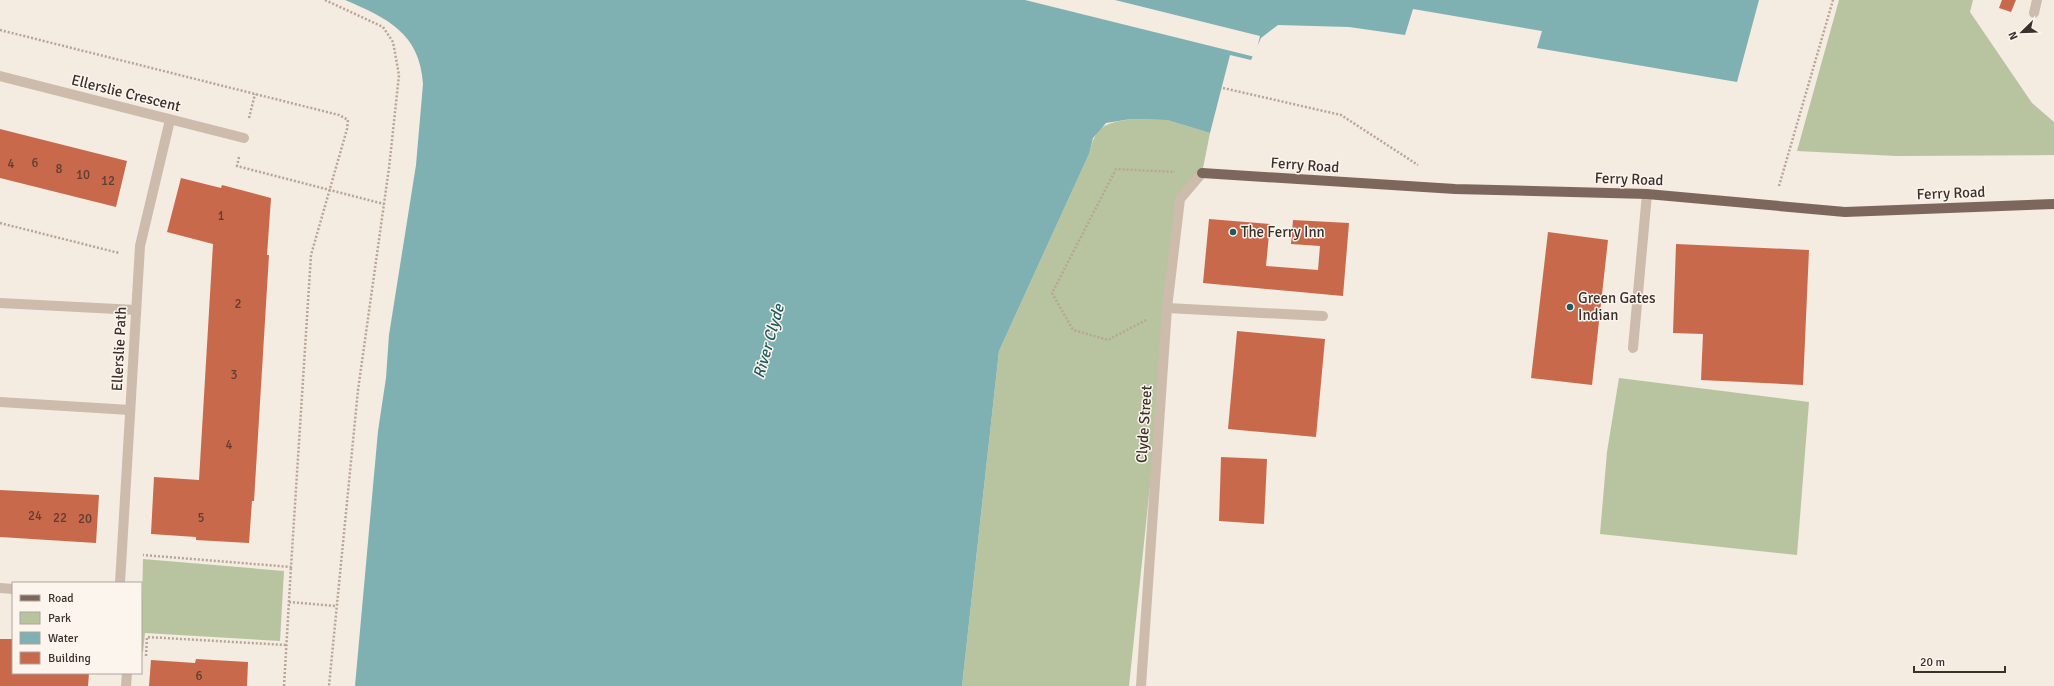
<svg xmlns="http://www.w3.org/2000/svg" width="2054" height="686" viewBox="0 0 2054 686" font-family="Signika,sans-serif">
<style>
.green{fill:#b8c4a0}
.water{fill:#7fb0b2}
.pier{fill:#f4ebe1}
.building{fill:#c8694b}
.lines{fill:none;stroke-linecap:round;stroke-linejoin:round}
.path{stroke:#b9a596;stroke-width:2.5;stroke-dasharray:2 2;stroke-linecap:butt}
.minor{stroke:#cdbbac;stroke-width:10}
.major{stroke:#7d675c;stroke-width:10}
.poi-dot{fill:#1f5a5e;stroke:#fbf5ee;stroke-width:1.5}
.labels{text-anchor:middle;stroke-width:3;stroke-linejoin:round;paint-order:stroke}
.number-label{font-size:13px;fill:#5e3e33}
.street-label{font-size:15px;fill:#3b302b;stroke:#fbf5ee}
.poi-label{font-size:15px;fill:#3b302b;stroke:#fbf5ee;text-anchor:start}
.water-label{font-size:16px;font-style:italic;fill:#1f5a5e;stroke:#fbf5ee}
</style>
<rect width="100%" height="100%" fill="#f4ebe1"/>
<g class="green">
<polygon points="1839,0 1973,0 1970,12 2032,103 2054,122 2054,155 1896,156 1797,151"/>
<path d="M1131,119L1167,120L1210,133L1202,173L1180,199L1129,686H962L999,351L1089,154C1096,125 1103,124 1131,119Z"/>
<polygon points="1619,378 1809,402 1797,555 1600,534 1607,452"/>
<polygon points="143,559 284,571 280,641 145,633 143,652 141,652"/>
</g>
<path class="water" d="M345,0H1759L1737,82L1537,48L1542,31L1413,9L1405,35L1349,27L1278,25L1261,38L1251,60L1230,55L1210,133L1167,120L1131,119L1106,123L1093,138L1089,154L999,351L962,686H355L378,431L386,378L389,335L416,165L423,84C420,33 387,18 345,0Z"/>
<polygon class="pier" points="1025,0 1115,0 1260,36 1255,57"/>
<g class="building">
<polygon points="2002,0 2016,0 2011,12 1999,8"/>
<polygon points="0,129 127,161 116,207 0,178"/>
<polygon points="181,178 221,188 222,185 271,198 267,255 269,255 254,501 252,501 249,543 196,540 196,537 151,534 154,477 199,480 213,244 167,232"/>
<polygon points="1209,219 1270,224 1266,266 1318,270 1320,246 1291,244 1293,220 1349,223 1343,296 1203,283"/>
<polygon points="1548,232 1608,240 1592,385 1531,378"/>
<polygon points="1676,244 1809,250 1803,385 1701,380 1703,334 1673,333"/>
<polygon points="1237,331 1325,339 1316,437 1228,429"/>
<polygon points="1221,457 1267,459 1264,524 1219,521"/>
<polygon points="0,490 99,495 96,543 0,537"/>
<polygon points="0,639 13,639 13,673 89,673 88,686 0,686"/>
<polygon points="196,659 248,662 247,686 149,686 151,660 195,663"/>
</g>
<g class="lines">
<g class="path">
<polyline points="325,0 383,27 393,42 399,75 389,168 358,390 329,686"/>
<polyline points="0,30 339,115 348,120 347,129 311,255 291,567 143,555"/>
<polyline points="1223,88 1341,115 1418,165"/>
<polyline points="249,118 255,94"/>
<polyline points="239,157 237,166 384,204"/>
<polyline points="1779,186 1833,0"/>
<polyline points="0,223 119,253"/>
<polyline points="1146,320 1108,340 1073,330 1052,293 1116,169 1175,172"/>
<polyline points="289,602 336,606"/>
<polyline points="146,656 147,637 286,645"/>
<polyline points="284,686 291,567"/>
</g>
<g class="minor">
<polyline points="2034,13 2037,0"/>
<polyline points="0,76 244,138"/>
<polyline points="0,303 136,310"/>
<polyline points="1167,308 1323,316"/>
<polyline points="1633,348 1647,194"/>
<polyline points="0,402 130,410"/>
<polyline points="120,583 140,246 170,120"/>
<polyline points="0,588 13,589"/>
<polyline points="126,686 127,673"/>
<polyline points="1141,686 1167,308 1180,199 1202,173"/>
</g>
<polyline class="major" points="1202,173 1455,189 1647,194 1845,212 2054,204"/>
</g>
<g class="poi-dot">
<circle cx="1233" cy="232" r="4"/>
<circle cx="1570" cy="307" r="4"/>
</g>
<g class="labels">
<g class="number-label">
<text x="35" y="167">6</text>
<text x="11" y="168">4</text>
<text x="59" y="173">8</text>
<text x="83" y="179">10</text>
<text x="108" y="185">12</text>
<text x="221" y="220">1</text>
<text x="238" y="308">2</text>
<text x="234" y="379">3</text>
<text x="229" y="449">4</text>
<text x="35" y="520">24</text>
<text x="60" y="522">22</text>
<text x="201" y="522">5</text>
<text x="85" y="523">20</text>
<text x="199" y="680">6</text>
</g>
<g class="street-label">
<text transform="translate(126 93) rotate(14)" y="5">Ellerslie Crescent</text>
<text transform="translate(1305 165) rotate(4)" y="5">Ferry Road</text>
<text transform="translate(1629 179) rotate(2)" y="5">Ferry Road</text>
<text transform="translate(1951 193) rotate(-2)" y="5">Ferry Road</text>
<text transform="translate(119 349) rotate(-87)" y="5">Ellerslie Path</text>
<text transform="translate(1144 424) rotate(-86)" y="5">Clyde Street</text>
</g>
<g class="poi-label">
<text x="1241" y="237">The Ferry Inn</text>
<text x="1578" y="303">Green Gates<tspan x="1578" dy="17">Indian</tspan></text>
</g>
<g class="water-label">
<text transform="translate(768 341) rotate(-74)" y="6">River Clyde</text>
</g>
</g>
<rect x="12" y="582" width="130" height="92" fill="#fbf5ee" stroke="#aea6a0"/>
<rect x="20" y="595" width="20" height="6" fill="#7d675c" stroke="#aea6a0"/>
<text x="48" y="602" font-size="12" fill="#3b302b">Road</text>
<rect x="20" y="612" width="20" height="12" fill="#b8c4a0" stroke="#aea6a0"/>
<text x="48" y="622" font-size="12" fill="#3b302b">Park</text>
<rect x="20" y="632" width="20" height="12" fill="#7fb0b2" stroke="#aea6a0"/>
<text x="48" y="642" font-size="12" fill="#3b302b">Water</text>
<rect x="20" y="652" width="20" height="12" fill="#c8694b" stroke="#aea6a0"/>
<text x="48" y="662" font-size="12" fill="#3b302b">Building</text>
<g transform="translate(2022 32) rotate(247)" stroke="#fbf5ee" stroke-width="3" paint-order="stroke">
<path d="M0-3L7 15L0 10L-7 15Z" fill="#3b302b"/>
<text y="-6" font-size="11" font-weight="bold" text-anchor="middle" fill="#3b302b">N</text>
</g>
<path d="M1914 666v6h91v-6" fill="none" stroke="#3b302b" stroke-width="2"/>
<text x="1920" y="666" font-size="12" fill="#3b302b" stroke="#fbf5ee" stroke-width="3" paint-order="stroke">20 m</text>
</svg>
